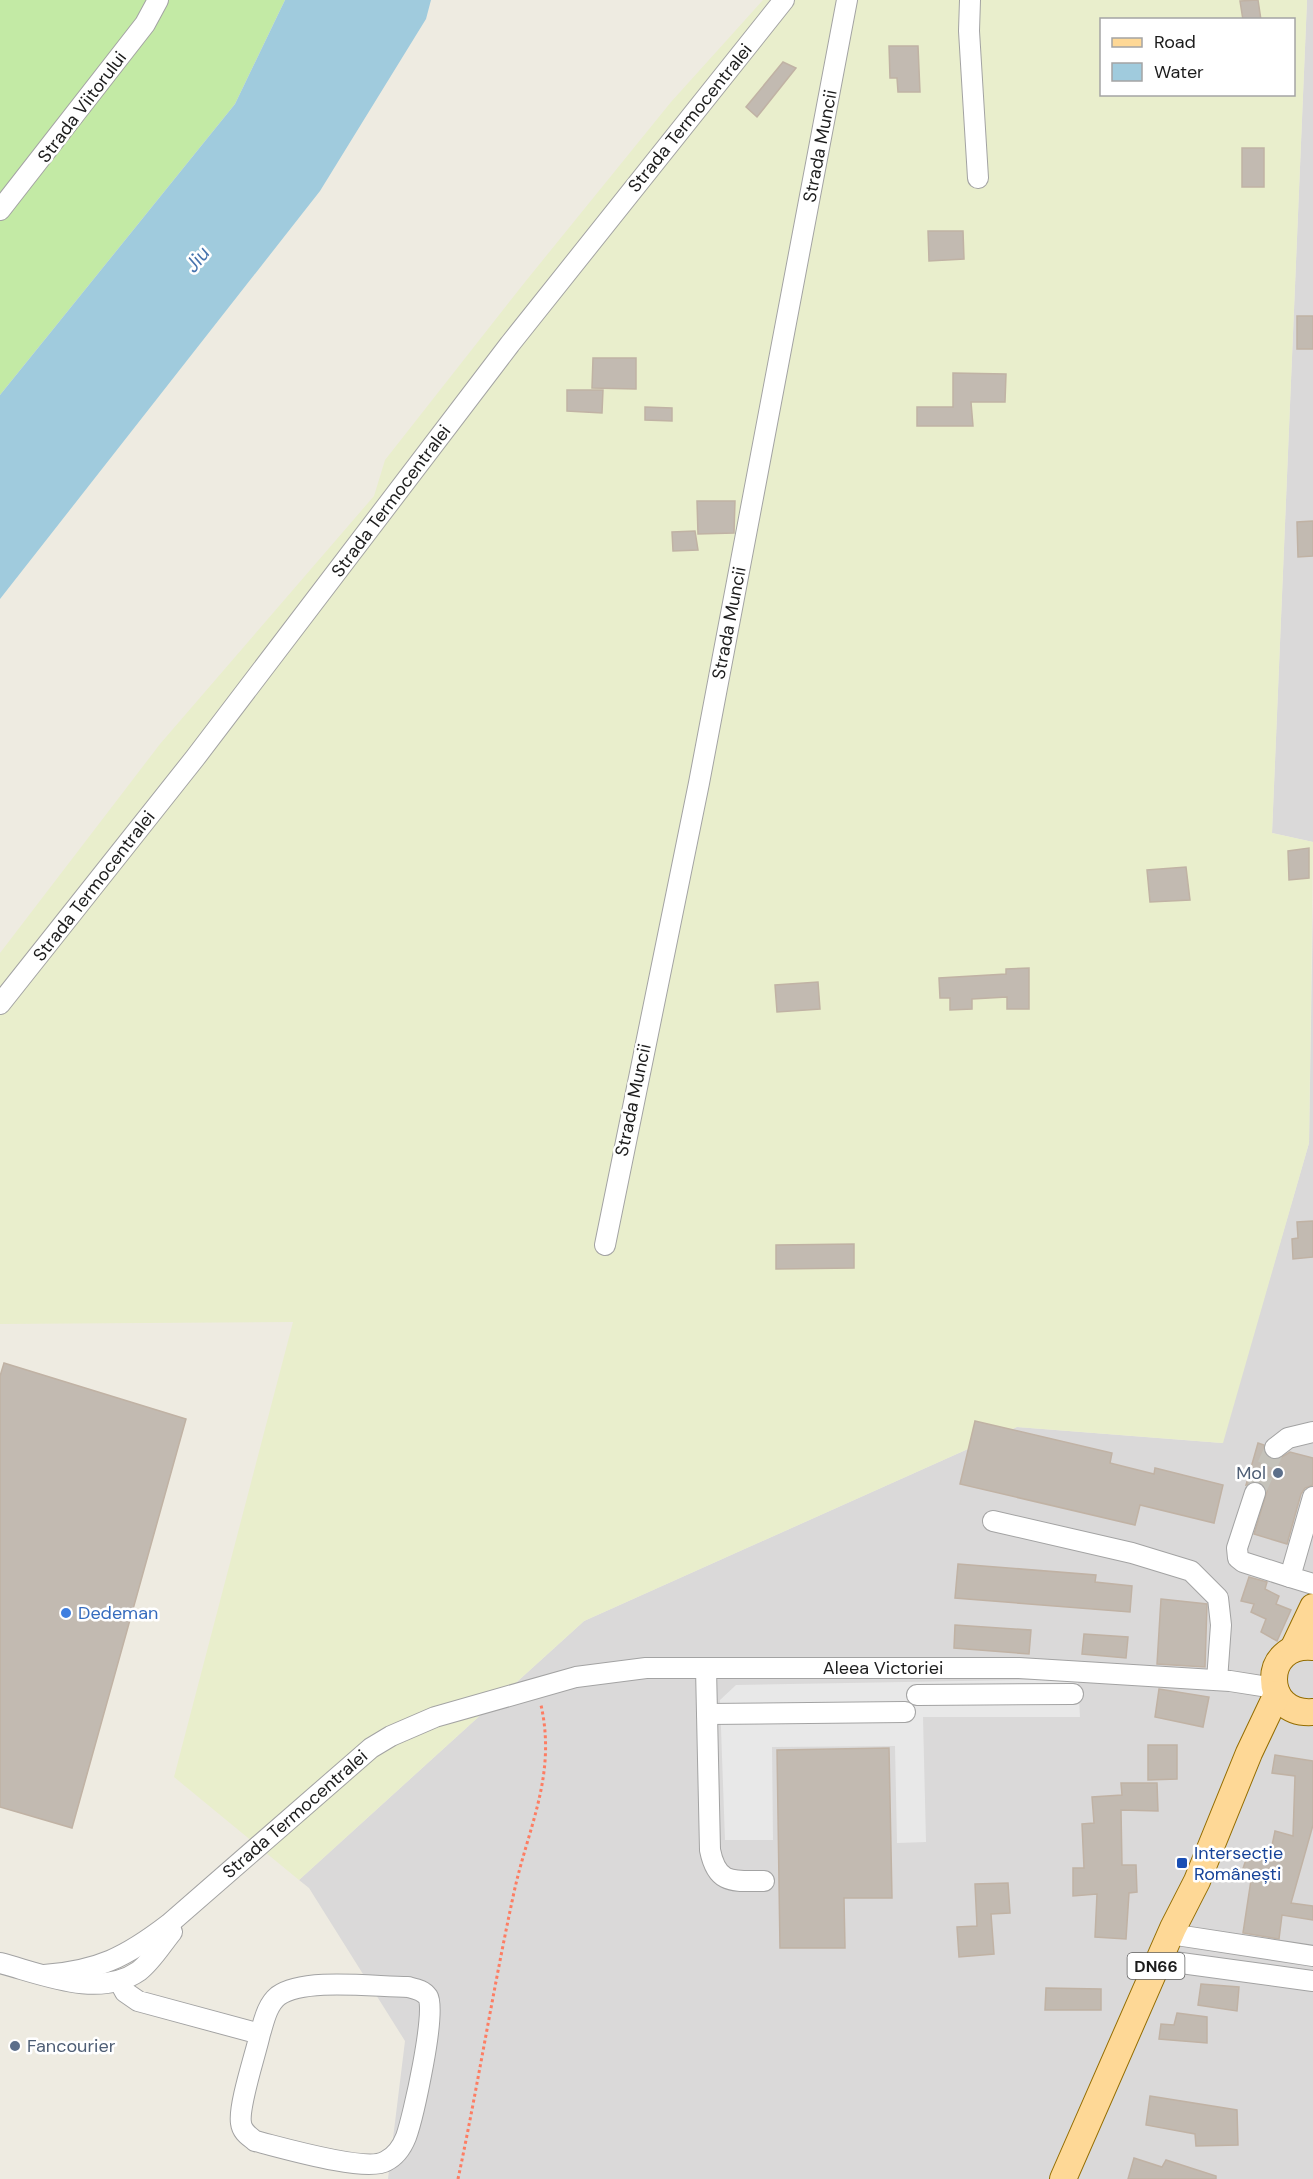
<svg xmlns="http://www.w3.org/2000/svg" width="1313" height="2179" viewBox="0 0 1313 2179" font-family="'DM Sans',sans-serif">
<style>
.residential{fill:#dad9d9}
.farmland{fill:#e9eecc;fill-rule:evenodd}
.grass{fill:#c3eaa5}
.parking{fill:#e8e8e8}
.water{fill:#a0cbdd}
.building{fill:#c2bab1;stroke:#c0b2a4;stroke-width:1.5}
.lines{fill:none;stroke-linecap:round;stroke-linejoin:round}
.minor-tunnel{stroke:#c4c2ba;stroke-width:20;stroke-dasharray:20 10;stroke-linecap:butt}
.minor-casing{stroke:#a3a3a3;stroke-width:22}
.major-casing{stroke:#946d00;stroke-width:28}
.path{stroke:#fd7d63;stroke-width:3;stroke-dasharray:3 3;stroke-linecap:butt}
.minor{stroke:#fff;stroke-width:20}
.major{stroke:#fed896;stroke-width:26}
.service-dot{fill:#5c6f8a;stroke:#fff;stroke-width:2}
.shop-dot{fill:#3f7fe0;stroke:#fff;stroke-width:2}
.transit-dot{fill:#1a4fb4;stroke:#fff;stroke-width:2}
.labels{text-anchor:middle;stroke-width:5;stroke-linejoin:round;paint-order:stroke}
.shield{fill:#fff;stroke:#606060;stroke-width:1.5}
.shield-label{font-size:16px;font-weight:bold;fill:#1c1c1c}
.street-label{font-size:18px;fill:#1c1c1c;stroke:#fff}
.service-label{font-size:18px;fill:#4e5e75;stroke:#fff;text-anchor:end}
.shop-label{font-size:18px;fill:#366cbe;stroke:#fff;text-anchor:start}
.transit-label{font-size:18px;fill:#164399;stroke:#fff;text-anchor:start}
.water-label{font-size:20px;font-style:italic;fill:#4774ae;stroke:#fff}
</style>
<rect width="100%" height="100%" fill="#eeebe1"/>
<g class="residential">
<polygon points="1307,0 1313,0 1313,842 1272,833"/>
<polygon points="1313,904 1313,2179 388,2179 405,2041 309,1888 299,1880 584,1621 1017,1427 1222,1443 1309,1143"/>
</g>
<path class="farmland" d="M763,0H1307L1272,833L1313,842L1309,1143L1223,1443L1017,1427L584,1621L299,1880L174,1777L293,1322L0,1324V953L160,744L374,496L385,460L525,282L671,102ZM1102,20H1294V94H1102Z"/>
<polygon class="grass" points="0,0 285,0 235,104 0,395"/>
<polygon class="parking" points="1078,1679 1080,1717 923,1717 926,1842 897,1843 895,1746 772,1747 773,1840 725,1840 720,1700 736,1685"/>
<polygon class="water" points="285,0 431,0 426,19 320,191 0,599 0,395 235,104"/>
<g class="building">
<polygon points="1258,0 1261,20 1243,20 1240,1"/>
<polygon points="889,46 918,46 920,92 898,92 897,78 890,78"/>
<polygon points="783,62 796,68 757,117 746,107"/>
<rect x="1242" y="148" width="22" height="39"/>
<polygon points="928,231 963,231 964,259 929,261"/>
<rect x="1297" y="316" width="16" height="33"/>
<polygon points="593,358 636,358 636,389 592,388"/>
<polygon points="953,373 1006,374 1005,402 971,402 973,426 917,426 917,407 953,407"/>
<polygon points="567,390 603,390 602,413 567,411"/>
<polygon points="645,407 672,408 672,421 645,420"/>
<polygon points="697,501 735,501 734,533 698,534"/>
<polygon points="1313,521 1313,556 1298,557 1297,522"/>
<polygon points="695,531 698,550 673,551 672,532"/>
<polygon points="1309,848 1309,878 1289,880 1288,851"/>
<polygon points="1186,867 1190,900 1150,902 1147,870"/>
<polygon points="1029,968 1029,1009 1007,1009 1007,997 972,999 972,1009 950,1010 950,998 940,998 939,978 1006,974 1006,969"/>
<polygon points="818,982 820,1009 777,1012 775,985"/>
<polygon points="1313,1221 1313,1257 1293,1259 1292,1239 1298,1238 1297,1222"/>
<polygon points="854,1244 854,1268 776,1269 776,1245"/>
<polygon points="4,1363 186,1419 72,1828 0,1807 0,1376"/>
<polygon points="975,1421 1112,1453 1110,1463 1154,1474 1155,1468 1223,1485 1214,1523 1140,1505 1135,1525 960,1484"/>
<polygon points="1258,1443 1264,1445 1265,1455 1271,1459 1277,1460 1290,1452 1313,1458 1313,1485 1305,1488 1301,1494 1287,1544 1254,1534 1267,1491 1258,1481 1246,1485"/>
<polygon points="958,1564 1096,1575 1095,1582 1132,1586 1130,1612 955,1598"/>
<polygon points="1249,1577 1267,1582 1265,1589 1279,1596 1276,1604 1291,1610 1277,1641 1261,1632 1266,1619 1251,1612 1254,1604 1241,1601"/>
<polygon points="1161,1599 1207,1604 1205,1667 1157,1664"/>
<polygon points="955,1625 1031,1630 1029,1654 954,1648"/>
<polygon points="1084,1634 1128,1637 1126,1658 1082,1654"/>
<polygon points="1159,1689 1209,1697 1203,1727 1155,1717"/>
<polygon points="1148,1745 1177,1745 1177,1779 1148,1780"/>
<polygon points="889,1748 892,1898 844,1898 845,1948 780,1948 777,1750"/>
<polygon points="1275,1755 1313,1761 1313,1825 1291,1903 1313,1906 1313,1920 1282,1915 1279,1939 1243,1933 1251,1880 1240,1877 1248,1854 1269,1860 1275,1831 1293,1836 1295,1776 1272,1773"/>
<polygon points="1121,1783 1157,1783 1158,1811 1121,1810 1122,1865 1136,1865 1137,1892 1129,1893 1126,1939 1095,1937 1097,1894 1073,1896 1073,1868 1084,1868 1082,1824 1094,1823 1092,1797 1122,1795"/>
<polygon points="1008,1883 1010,1913 991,1914 994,1954 959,1957 957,1927 977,1926 975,1884"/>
<polygon points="1201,1984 1239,1987 1237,2011 1198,2005"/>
<polygon points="1046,1988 1101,1989 1101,2010 1045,2010"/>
<polygon points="1177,2013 1207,2017 1207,2043 1159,2039 1161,2024 1174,2025"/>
<polygon points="1150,2096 1237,2110 1238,2145 1196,2146 1195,2134 1146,2125"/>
<polygon points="1134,2158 1162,2167 1166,2160 1216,2176 1216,2179 1128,2179"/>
</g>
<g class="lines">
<polyline class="minor-tunnel" points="1255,1493 1275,1448"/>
<g class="minor-casing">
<g id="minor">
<polyline points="970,0 969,31 978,178"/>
<polyline points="0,210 145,24 158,0"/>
<polyline points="0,1004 195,758 510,344 784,0"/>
<polyline points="605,1245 699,783 847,0"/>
<polyline points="1275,1448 1288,1438 1313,1432"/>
<polyline points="1255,1493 1237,1548 1238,1558 1243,1562 1290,1577"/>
<polyline points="1313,1497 1290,1577 1313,1584"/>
<polyline points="993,1521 1132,1553 1191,1571 1218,1598 1221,1625 1217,1680"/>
<path d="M706,1668L710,1850C717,1885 733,1881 764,1881"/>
<polyline points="917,1695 1073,1694"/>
<polyline points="707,1714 905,1712"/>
<polyline points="1170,1934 1313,1956"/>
<polyline points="1159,1960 1313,1981"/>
<path d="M0,1963C42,1974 99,1999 139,1971C152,1961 162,1944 172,1932"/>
<path d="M44,1975C98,1971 126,1957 169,1924L371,1748L391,1736L435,1717L576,1677L646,1668H1019L1230,1681L1275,1688"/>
<path d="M119,1981L125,1992L138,2001L260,2034C264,2021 267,2005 278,1996C304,1977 375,1987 408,1987C416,1989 423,1990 428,1997C437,2010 413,2118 406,2137C402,2147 396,2156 386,2161C367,2173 280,2147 255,2141C249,2136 242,2132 241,2123C238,2106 256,2053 260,2034"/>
</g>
</g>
<g class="major-casing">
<g id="major">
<path d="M1313,1647C1261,1642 1261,1716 1313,1712"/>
<polyline points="1293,1649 1313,1607"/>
<polyline points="1063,2179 1173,1928 1197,1881 1249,1753 1277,1694"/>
</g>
</g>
<path class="path" d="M458,2179C478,2085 493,1990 513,1897C527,1829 557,1777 541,1705"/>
<use href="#minor" class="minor"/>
<use href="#major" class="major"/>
</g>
<g class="service-dot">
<circle cx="1278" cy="1473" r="6"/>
<circle cx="15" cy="2046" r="6"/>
</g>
<circle class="shop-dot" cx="66" cy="1613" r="6"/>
<rect class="transit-dot" x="1176" y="1857" width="12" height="12" rx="3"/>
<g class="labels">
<rect class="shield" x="1127.5" y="1953" width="57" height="26" rx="4.5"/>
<g class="shield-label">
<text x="1156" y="1972">DN66</text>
</g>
<g class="street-label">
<text transform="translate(82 107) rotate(-53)" y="6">Strada Viitorului</text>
<text transform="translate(690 118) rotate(-51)" y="6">Strada Termocentralei</text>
<text transform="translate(820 146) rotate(-79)" y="6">Strada Muncii</text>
<text transform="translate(391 501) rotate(-53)" y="6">Strada Termocentralei</text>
<text transform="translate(729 623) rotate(-79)" y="6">Strada Muncii</text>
<text transform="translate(94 886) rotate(-52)" y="6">Strada Termocentralei</text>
<text transform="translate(633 1100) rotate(-78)" y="6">Strada Muncii</text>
<text x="883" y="1674">Aleea Victoriei</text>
<text transform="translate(295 1814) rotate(-41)" y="6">Strada Termocentralei</text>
</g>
<g class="service-label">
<text x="1266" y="1479">Mol</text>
<text x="27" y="2052" text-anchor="start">Fancourier</text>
</g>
<g class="shop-label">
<text x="78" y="1619">Dedeman</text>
</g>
<g class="transit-label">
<text x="1194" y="1859">Intersecție<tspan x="1194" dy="21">Românești</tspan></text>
</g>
<g class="water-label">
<text transform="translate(197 259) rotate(-51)" y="7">Jiu</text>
</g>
</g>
<rect x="1100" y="18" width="195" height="78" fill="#ffffff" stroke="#a4a4a4" stroke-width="1.5"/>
<rect x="1112" y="38" width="30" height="9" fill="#fed896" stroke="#a4a4a4" stroke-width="1.5"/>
<text x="1154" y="48" font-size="18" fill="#1c1c1c">Road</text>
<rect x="1112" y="63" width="30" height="18" fill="#a0cbdd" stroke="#a4a4a4" stroke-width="1.5"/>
<text x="1154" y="78" font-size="18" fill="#1c1c1c">Water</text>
</svg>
